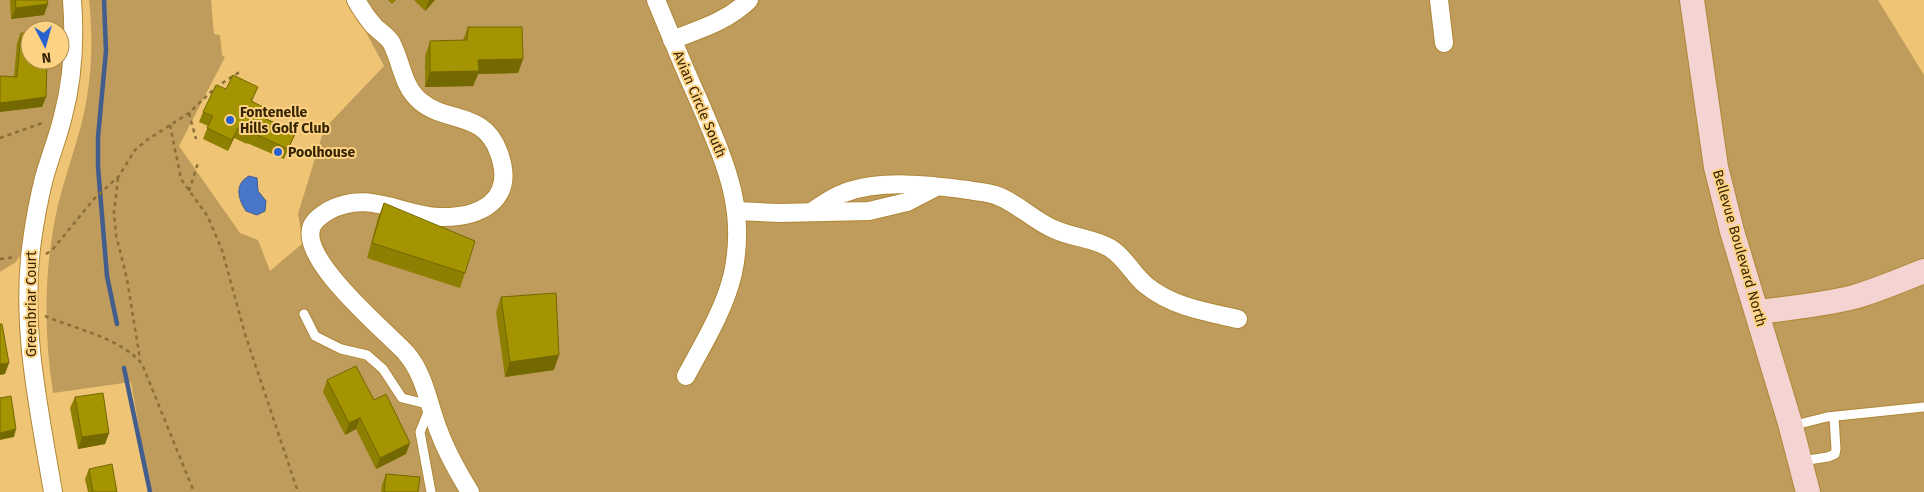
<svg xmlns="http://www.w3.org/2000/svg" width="1924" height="492" viewBox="0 0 1924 492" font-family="'Fira Sans',sans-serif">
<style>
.green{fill:#bf9c5c;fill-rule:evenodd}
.water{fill:#4976c9;stroke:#435d8d}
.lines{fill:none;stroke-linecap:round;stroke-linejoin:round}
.stream{stroke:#435d8d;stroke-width:4.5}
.lane-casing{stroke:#af8736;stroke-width:11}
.street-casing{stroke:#af8736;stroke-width:20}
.secondary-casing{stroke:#af8736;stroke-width:26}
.path{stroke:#8c6f38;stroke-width:2.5;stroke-dasharray:4 4;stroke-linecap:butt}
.lane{stroke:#fff;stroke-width:9}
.street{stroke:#fff;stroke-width:18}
.secondary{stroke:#f4d4d3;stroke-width:24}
.wall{fill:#8d7f02}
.shaded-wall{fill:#736801}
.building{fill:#a49402;stroke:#736801}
.poi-dot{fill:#2962d0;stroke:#fdd282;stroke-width:2}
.labels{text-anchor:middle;stroke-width:4;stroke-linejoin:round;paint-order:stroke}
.street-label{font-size:14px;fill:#352402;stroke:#fdd282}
.poi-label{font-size:14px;font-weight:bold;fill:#352402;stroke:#fdd282;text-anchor:start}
</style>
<rect width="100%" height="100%" fill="#efc575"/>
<g class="green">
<path d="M0,0H80V67L75,104L55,111L45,169L30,241L16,262L0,272ZM30,30H60V60H30Z"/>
<path d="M89,0H211L214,34L220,35L222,55L225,57L179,146L240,233L258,240L270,271L303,243L298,214L324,129L384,66L349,0H1878L1924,75V492H150L131,382L53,393C44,335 44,276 55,219C62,183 76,149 84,113C92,76 93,38 89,0Z"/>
</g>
<path class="water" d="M249,176L257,178L258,191L266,201L265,211L257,215L246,211C238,199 234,184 249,176Z"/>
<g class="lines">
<g class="stream">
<polyline points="104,0 106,51 98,137 98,167 107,276 117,324"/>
<polyline points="124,368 150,492"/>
</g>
<g class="lane-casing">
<g id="lane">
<polyline points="304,314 315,336 341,349 367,355 383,369 402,398 431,405 420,432 431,492"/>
<polyline points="1791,426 1827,417 1924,407"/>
<polyline points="1801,461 1828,457 1835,454 1836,449 1834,417"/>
</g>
</g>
<g class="street-casing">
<g id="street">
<path d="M356,0C361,9 367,18 374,26C379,31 387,36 391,42C402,62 402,86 420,101C447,124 484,110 499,153C516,200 481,218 439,217C399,215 368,189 328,211C323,214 316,219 313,224C294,256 386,331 406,353C425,375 428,403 438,429C446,451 457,471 470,492"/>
<path d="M656,0C670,34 684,68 699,101C724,161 747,206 733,273C725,309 703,344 686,376"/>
<polyline points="1439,0 1444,43"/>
<path d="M672,40C700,29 728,21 749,0"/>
<polyline points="737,211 779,213 869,211 907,202 936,187"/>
<path d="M811,212C822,205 832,197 844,193C881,179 930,185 968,190C978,192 989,192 998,196C1019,204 1035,222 1056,230C1074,238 1094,238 1110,248C1126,258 1133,275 1147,286C1173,307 1207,312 1238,319"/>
<path d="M53,492C39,409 20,325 32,241C35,219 39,198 44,178C50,157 58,137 63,116C73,78 75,39 72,0"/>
</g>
</g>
<g class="secondary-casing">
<g id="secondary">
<polyline points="1692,0 1716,167 1732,231 1790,423 1808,492"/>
<path d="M1758,312C1790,308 1823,305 1854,297C1878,290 1901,280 1924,271"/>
</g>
</g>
<g class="path">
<polyline points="189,113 196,139"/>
<polyline points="170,125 181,179 208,217 222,250 245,334 298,492"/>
<polyline points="0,138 45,122"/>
<polyline points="118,178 114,212 116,235 127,279 140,359"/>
<polyline points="189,191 198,163"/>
<polyline points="46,254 53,249 94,199 119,176 135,150 147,140 189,113 216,87 241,71"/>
<polyline points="0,259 16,257"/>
<path d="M45,316C75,329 121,338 142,364L194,492"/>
</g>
<use href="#lane" class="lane"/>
<use href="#street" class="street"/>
<use href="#secondary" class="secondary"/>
</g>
<g class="wall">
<polygon points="10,0 47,0 44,15 11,19"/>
<polygon points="388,0 396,0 392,4"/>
<polygon points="414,0 435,0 425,11"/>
<polygon points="468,27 523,59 518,73 478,74 473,86 425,87 425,56 430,41 463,40"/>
<polygon points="21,33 47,66 46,97 42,107 14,77 17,43"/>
<polygon points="258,87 252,101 263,107 260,116 296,132 284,159 247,143 247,144 234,138 228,151 203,139 208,126 199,122 203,112 226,89"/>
<polygon points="384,203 465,273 460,288 367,258 378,218"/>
<polygon points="501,297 554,370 505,377 496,312"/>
<polygon points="327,380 374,400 406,454 376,469 356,429 345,435 323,392"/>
<polygon points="75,397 109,433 105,444 78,449 70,408"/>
<polygon points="89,469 117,492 88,492 85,479"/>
<polygon points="386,474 418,492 381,492 382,485"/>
</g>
<g class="shaded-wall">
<polygon points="429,0 435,0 425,11"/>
<polygon points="48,4 44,15 11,19 16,8"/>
<polygon points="523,59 518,73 478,74 473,86 425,87 430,72 478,60"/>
<polygon points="46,97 42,107 0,112 0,103"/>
<polygon points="238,128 234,138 228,151 232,140"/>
<polygon points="559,355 554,370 505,377 510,362"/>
<polygon points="9,363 5,374 0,375 0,364"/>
<polygon points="360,418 356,429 345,435 349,423"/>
<polygon points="16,429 14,437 0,440 0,433"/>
<polygon points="109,433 105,444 78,449 82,437"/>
<polygon points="410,443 406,454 376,469 380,458"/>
</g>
<g class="building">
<polygon points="15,0 47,0 48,4 16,8"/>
<polygon points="468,27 522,27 523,59 478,60 479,71 430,72 430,41 467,40"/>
<polygon points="21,33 30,33 30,60 49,60 47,61 46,97 0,103 0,76 17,77"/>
<polygon points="233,75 258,87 251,101 263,107 259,116 296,132 288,149 251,132 251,134 238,128 232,140 207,128 213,116 203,112 216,85 226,89"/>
<polygon points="384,203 475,241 465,273 372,243"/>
<polygon points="556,293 559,355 510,362 501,297"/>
<polygon points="0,324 2,324 9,363 0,364"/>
<polygon points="356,366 374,400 386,394 410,443 380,458 360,418 349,423 327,380"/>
<polygon points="103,393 109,433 82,437 75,397"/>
<polygon points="11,396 16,429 0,433 0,398"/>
<polygon points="112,464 117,492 93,492 89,469"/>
<polygon points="386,474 420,477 418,492 384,492"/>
</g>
<g class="poi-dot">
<circle cx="230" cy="120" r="5"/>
<circle cx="278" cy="152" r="5"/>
</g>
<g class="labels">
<g class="street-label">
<text transform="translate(700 104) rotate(67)" y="5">Avian Circle South</text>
<text transform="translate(1740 248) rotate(74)" y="5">Bellevue Boulevard North</text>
<text transform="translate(31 304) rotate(-90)" y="5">Greenbriar Court</text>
</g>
<g class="poi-label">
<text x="240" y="117">Fontenelle<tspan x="240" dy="16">Hills Golf Club</tspan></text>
<text x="288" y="157">Poolhouse</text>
</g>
</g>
<g transform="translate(45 45) rotate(174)"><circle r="24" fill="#fdd282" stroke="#ad8c4f"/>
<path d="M0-4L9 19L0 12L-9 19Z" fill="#2962d0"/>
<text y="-8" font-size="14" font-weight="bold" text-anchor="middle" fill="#352402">N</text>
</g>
</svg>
